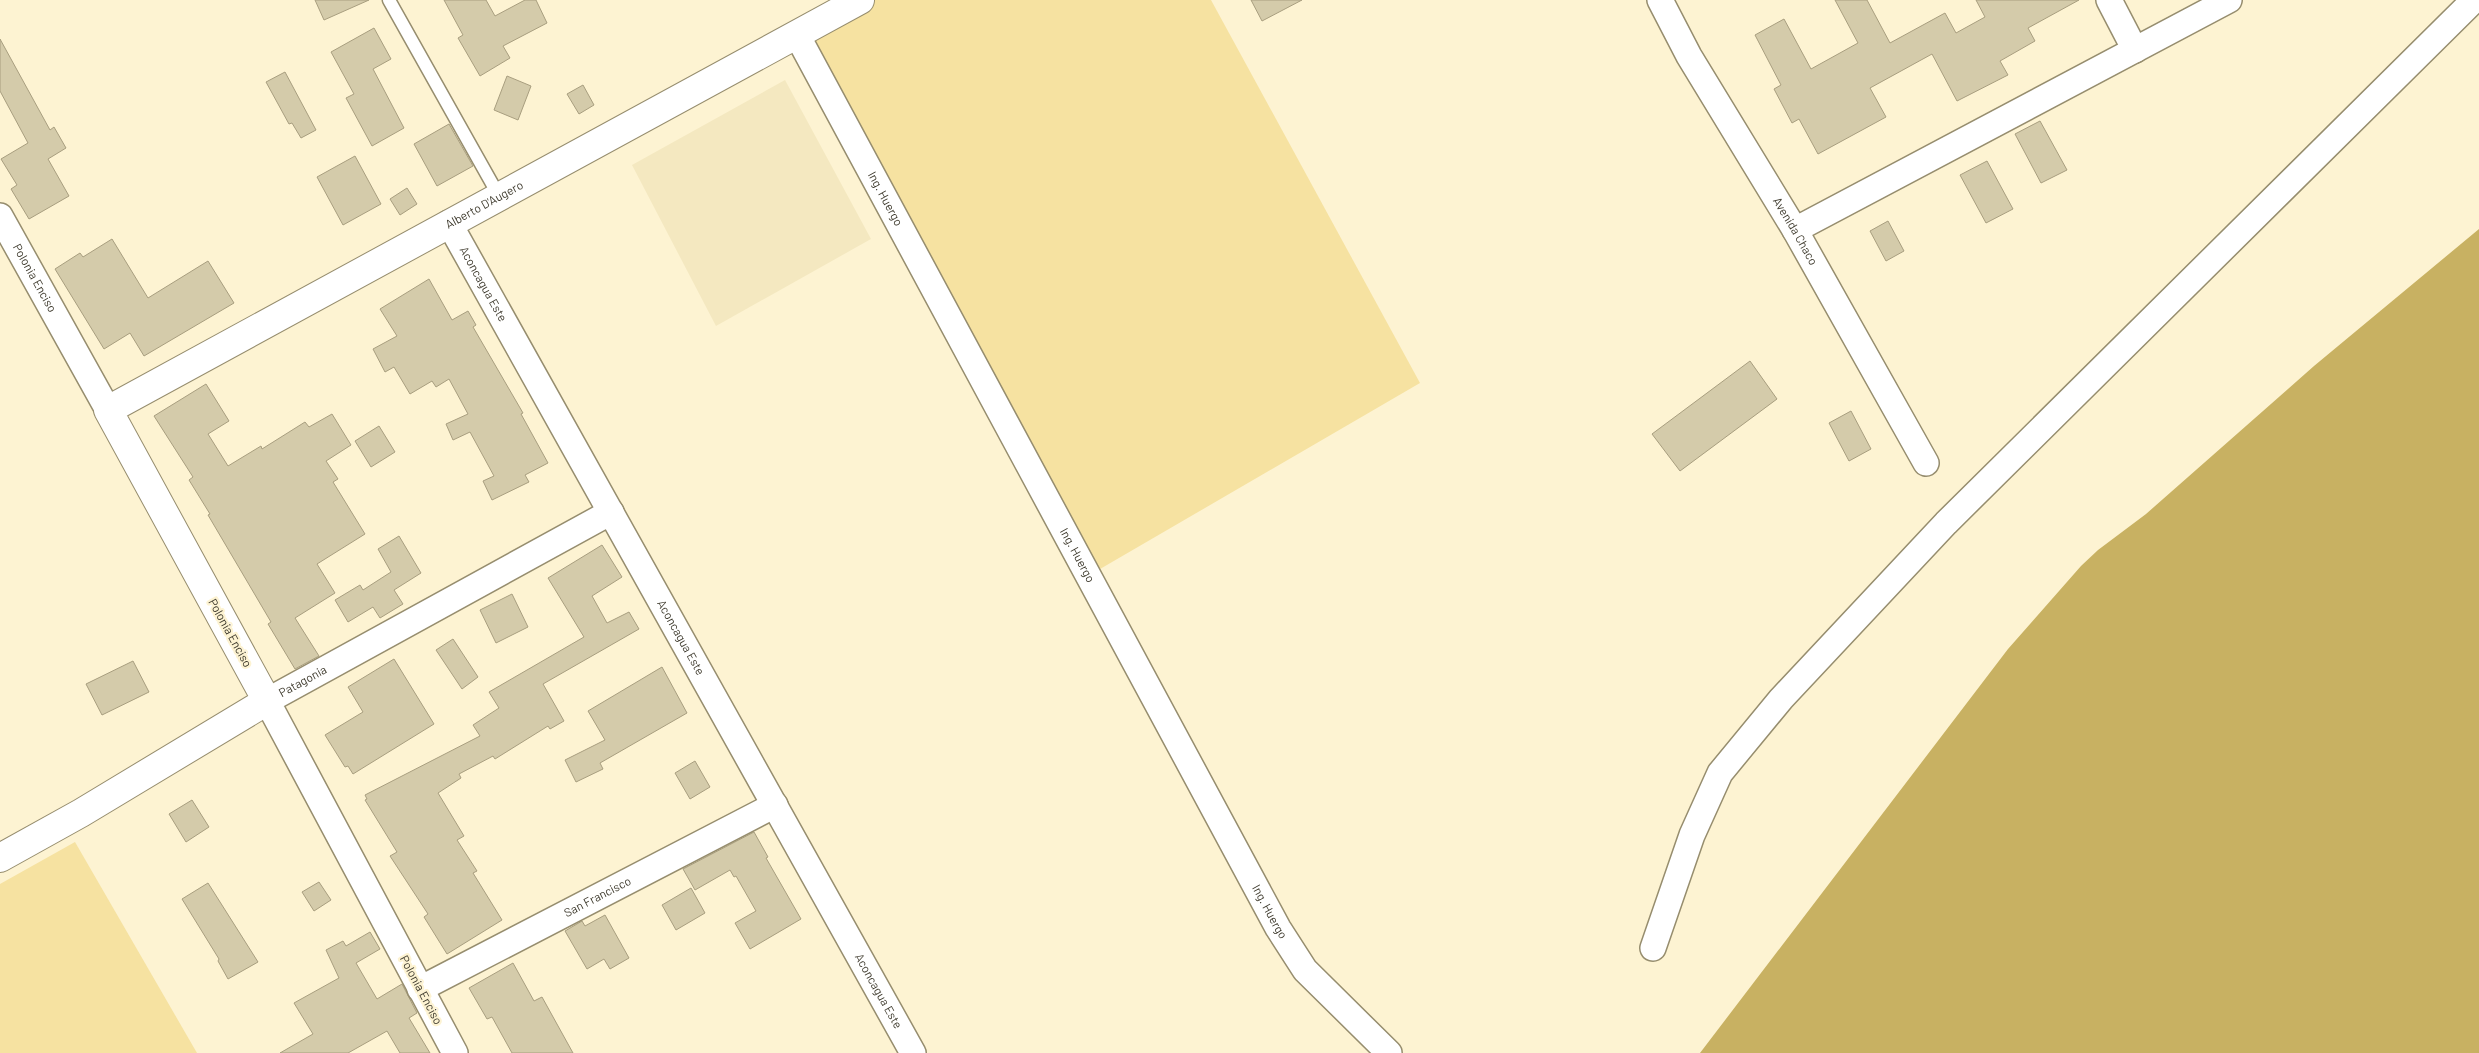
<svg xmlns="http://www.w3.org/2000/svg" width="2479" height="1053" viewBox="0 0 2479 1053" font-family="Barlow,sans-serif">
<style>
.built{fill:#f4e8c0}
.green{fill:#f6e2a1}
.water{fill:#c8b162}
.building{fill:#d4cbaa;stroke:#a89e7f}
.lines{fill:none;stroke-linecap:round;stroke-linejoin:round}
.service-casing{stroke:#968d6e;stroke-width:15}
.minor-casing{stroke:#968d6e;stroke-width:28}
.secondary-casing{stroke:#968d6e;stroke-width:30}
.service{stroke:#fff;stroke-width:12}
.minor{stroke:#fff;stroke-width:25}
.secondary{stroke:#fff;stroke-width:28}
.labels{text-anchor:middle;stroke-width:4.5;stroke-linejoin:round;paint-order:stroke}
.street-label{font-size:12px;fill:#3f3b2e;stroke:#fdf3d2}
</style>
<rect width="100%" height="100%" fill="#fdf3d2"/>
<polygon class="built" points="785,80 871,239 716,326 632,165"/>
<g class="green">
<polygon points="860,0 1211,0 1420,383 1088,576 797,35"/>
<polygon points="75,842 197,1053 0,1053 0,884"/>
</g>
<polygon class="water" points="2479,229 2479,1053 1700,1053 2008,649 2081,566 2098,550 2146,514 2314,366"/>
<g class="building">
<polygon points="315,0 369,0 324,20"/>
<polygon points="444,0 486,0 495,16 525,0 536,0 547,23 503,46 510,58 480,76 458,38 463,35"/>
<polygon points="1251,0 1302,0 1262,21"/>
<polygon points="1835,0 1867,0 1890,43 1945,13 1956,33 1985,17 1976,0 2079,0 2028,28 2035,41 2000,61 2008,75 1957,101 1932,54 1870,88 1886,117 1818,154 1799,119 1792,123 1774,89 1781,85 1755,35 1784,19 1811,69 1858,43"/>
<polygon points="374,28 391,59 373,69 404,128 372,146 346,98 354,94 331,52"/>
<polygon points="0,39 50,130 54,127 66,148 48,159 69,196 29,219 11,189 17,185 1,159 28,143 0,91"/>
<polygon points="285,72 316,130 301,138 292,123 289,124 266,82"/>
<polygon points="507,76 531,86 518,120 494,110"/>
<polygon points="583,85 594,105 579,114 567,94"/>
<polygon points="2040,121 2067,170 2041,183 2015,134"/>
<polygon points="449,124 473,166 437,186 414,144"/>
<polygon points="355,156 381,204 343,225 317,177"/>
<polygon points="1987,161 2013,209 1986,223 1960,175"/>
<polygon points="407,188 417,204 400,215 390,199"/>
<polygon points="1888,221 1904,251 1886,261 1870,231"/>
<polygon points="112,239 148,298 208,261 234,303 144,356 130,333 104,349 55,269 80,253 83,257"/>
<polygon points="429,279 452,320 468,311 476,325 473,327 523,413 521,414 548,463 525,475 529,482 492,500 483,481 494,476 470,432 453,440 446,424 468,414 449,379 436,387 432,381 410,394 394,367 385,372 373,349 397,336 380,309"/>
<polygon points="1750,361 1777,399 1680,471 1652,434"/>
<polygon points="206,384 229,421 208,434 228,466 261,446 262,449 305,422 309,427 332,414 351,445 326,461 338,479 333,482 365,534 317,564 335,593 295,618 319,656 295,669 268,624 271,622 208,515 210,514 189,480 193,477 154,416"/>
<polygon points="1851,411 1871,449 1849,461 1829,423"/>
<polygon points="379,426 395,452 371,467 355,441"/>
<polygon points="399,536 421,573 394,590 403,604 380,618 373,607 348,622 335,600 360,585 363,590 391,572 378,549"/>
<polygon points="602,545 622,577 592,596 607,623 629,612 639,629 543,684 564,721 550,729 548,726 495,759 493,756 459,774 461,778 438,793 464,836 457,840 477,871 473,873 502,920 447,954 424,917 428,914 390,856 397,852 365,800 367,799 365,795 480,736 473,725 499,708 489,692 584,637 548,578"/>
<polygon points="512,594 528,627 496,643 480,610"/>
<polygon points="453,639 478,677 462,689 436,650"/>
<polygon points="394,659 434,724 353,774 348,766 345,767 325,735 363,712 348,687"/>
<polygon points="133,661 149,692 102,715 86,684"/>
<polygon points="662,667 687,713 600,763 603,769 576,782 565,760 605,740 588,711"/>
<polygon points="695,761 710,787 690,799 675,773"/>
<polygon points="192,800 209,827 186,842 169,814"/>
<polygon points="754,832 768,857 766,858 801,919 750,949 735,923 756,911 736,876 734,877 730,870 695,890 683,869"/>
<polygon points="319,882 331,900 314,911 302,892"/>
<polygon points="208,883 258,962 228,979 218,961 219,959 182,899"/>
<polygon points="691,888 705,913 676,930 662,905"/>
<polygon points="605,915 629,958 610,969 604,959 587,969 565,931 582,921 585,926"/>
<polygon points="370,932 380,949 356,963 377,999 402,984 417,1013 409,1018 430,1053 400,1053 387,1031 348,1053 280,1053 313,1034 294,1003 339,978 326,950 343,941 346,946"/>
<polygon points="513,963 534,1001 542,997 573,1053 512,1053 492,1017 487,1019 469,988"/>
</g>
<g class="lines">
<g class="service-casing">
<polyline id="service" points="389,0 499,196"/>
</g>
<g class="minor-casing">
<g id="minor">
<path id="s1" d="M1660,0L1689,56L1795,230L1926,463"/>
<polyline points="2109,0 2135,50"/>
<path id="s2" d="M797,35L1278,928L1305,970L1389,1053"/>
<path id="s3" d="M0,216L108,410"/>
<path id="s4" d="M449,223L913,1053"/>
<polyline points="1795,230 2229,0"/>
<polyline points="1653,948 1692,835 1720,773 1781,699 1946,523 2474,0"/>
<path id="s5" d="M420,989L775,805"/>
<path id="s6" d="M455,1053L267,701L611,512"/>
</g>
</g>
<g class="secondary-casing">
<g id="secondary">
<path id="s7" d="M0,858L81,813L267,701L108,410L860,0"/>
</g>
</g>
<use href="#service" class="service"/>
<use href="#minor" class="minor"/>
<use href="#secondary" class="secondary"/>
</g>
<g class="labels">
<g class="street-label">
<text dy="4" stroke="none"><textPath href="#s2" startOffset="186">Ing. Huergo</textPath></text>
<text dy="4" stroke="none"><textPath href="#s7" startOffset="1070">Alberto D'Augero</textPath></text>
<text dy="4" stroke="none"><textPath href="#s1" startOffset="268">Avenida Chaco</textPath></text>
<text dy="4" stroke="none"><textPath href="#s3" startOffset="71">Polonia Enciso</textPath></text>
<text dy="4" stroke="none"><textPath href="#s4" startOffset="70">Aconcagua Este</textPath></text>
<text dy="4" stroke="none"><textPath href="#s2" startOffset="591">Ing. Huergo</textPath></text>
<text transform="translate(230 633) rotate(61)" y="4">Polonia Enciso</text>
<text dy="4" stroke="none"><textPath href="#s4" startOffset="475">Aconcagua Este</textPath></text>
<text dy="4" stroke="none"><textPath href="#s6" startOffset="440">Patagonia</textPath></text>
<text dy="4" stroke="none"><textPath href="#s5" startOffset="200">San Francisco</textPath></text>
<text dy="4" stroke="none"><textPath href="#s2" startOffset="996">Ing. Huergo</textPath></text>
<text transform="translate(421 990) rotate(62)" y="4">Polonia Enciso</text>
<text dy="4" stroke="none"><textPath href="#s4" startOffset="880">Aconcagua Este</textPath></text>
</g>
</g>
</svg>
